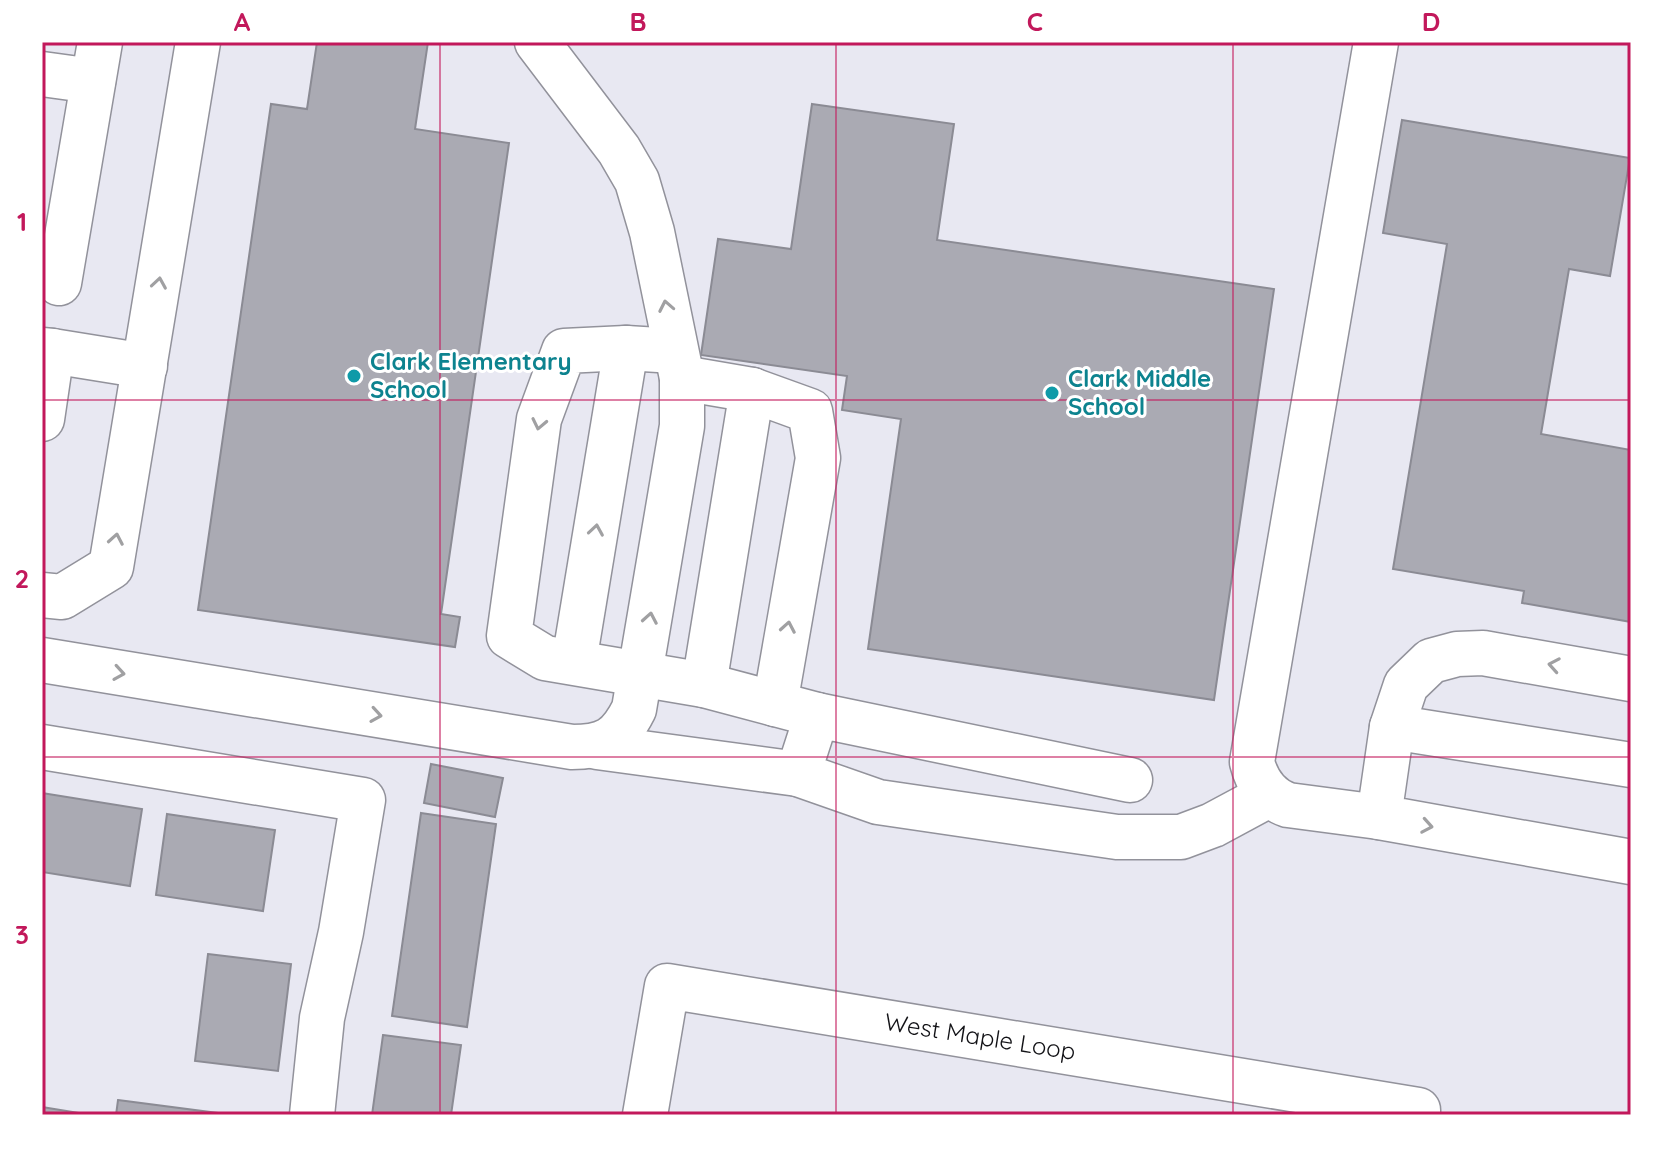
<svg xmlns="http://www.w3.org/2000/svg" width="1673" height="1157" viewBox="0 0 1673 1157" font-family="Quicksand,sans-serif">
<style>
.building{fill:#aaaab3;stroke:#8b8b94;stroke-width:2}
.lines{fill:none;stroke-linecap:round;stroke-linejoin:round}
.minor-casing{stroke:#92929b;stroke-width:47}
.minor{stroke:#fff;stroke-width:44}
.oneway{stroke:#a0a0a2}
.grid{fill:none;stroke:#c2185b;stroke-width:2;stroke-opacity:0.55}
.culture-dot{fill:#0f9aa8;stroke:#fff;stroke-width:3}
.labels{text-anchor:middle;stroke-width:6;stroke-linejoin:round;paint-order:stroke}
.culture-label{font-size:24px;font-weight:bold;fill:#0d838f;stroke:#fff;text-anchor:start}
.street-label{font-size:24px;fill:#121216;stroke:#fff}
.neatline{fill:none;stroke:#c2185b;stroke-width:3}
.grid-label{font-size:26px;text-anchor:middle;font-weight:bold;fill:#c2185b}
</style>
<rect width="100%" height="100%" fill="#e8e8f2"/>
<g class="building">
<polygon points="317,42 428,42 415,129 509,143 441,614 460,617 455,647 198,610 271,104 307,109"/>
<polygon points="812,104 954,124 937,240 1274,289 1214,700 868,649 901,419 842,410 847,376 701,355 718,239 791,249"/>
<polygon points="1402,120 1630,158 1610,276 1569,269 1541,434 1631,450 1631,622 1522,603 1524,591 1393,569 1447,244 1383,233"/>
<polygon points="431,764 503,778 495,817 424,803"/>
<polygon points="42,793 142,809 130,886 42,872"/>
<polygon points="421,813 496,824 467,1027 392,1016"/>
<polygon points="167,814 275,830 263,911 156,895"/>
<polygon points="208,954 291,964 278,1071 195,1061"/>
<polygon points="383,1035 461,1045 451,1115 372,1115"/>
<polygon points="118,1100 225,1114 225,1115 116,1115"/>
<polygon points="42,1107 91,1115 42,1115"/>
</g>
<g class="lines">
<g class="minor-casing">
<g id="minor">
<path d="M1376,42L1252,762C1257,782 1268,798 1288,805L1379,817"/>
<polyline points="42,74 93,81"/>
<polyline points="59,283 100,42"/>
<polyline points="42,350 52,351 42,419"/>
<polyline points="52,351 145,366"/>
<polyline points="675,351 626,348 564,351 539,419 509,636 545,658 704,685 817,715"/>
<polyline points="682,378 752,390 810,411 818,458 775,704"/>
<polyline points="42,595 62,597 111,567 198,42"/>
<path d="M42,660L572,747C606,747 619,739 634,709L682,426V378L652,232L637,181L619,150L537,42"/>
<polyline points="574,662 626,348"/>
<polyline points="1631,679 1483,653 1457,654 1431,661 1406,685 1392,727 1379,817 1631,862"/>
<polyline points="704,685 752,390"/>
<polyline points="1392,727 1631,765"/>
<polyline points="42,747 363,800 341,932 322,1018 312,1115"/>
<polyline points="597,747 798,774"/>
<polyline points="1130,780 817,715 798,774 878,802 1117,837 1181,837 1213,825 1269,795"/>
<polyline points="645,1115 667,986 1418,1110 1418,1115"/>
</g>
</g>
<use href="#minor" class="minor"/>
</g>
<defs><path id="oneway-chevron" d="M-2-3.5L2.5 0L-2 3.5" fill="none" stroke-width="1.6" stroke-linecap="round" stroke-linejoin="round" transform="scale(2)"/></defs>
<g class="oneway">
<use href="#oneway-chevron" transform="translate(159 283) rotate(-81)"/>
<use href="#oneway-chevron" transform="translate(666 306) rotate(-101)"/>
<use href="#oneway-chevron" transform="translate(539 424) rotate(102)"/>
<use href="#oneway-chevron" transform="translate(596 530) rotate(-81)"/>
<use href="#oneway-chevron" transform="translate(116 539) rotate(-80)"/>
<use href="#oneway-chevron" transform="translate(650 618) rotate(-80)"/>
<use href="#oneway-chevron" transform="translate(788 627) rotate(-80)"/>
<use href="#oneway-chevron" transform="translate(1554 665) rotate(-170)"/>
<use href="#oneway-chevron" transform="translate(119 673) rotate(9)"/>
<use href="#oneway-chevron" transform="translate(376 715) rotate(9)"/>
<use href="#oneway-chevron" transform="translate(1427 826) rotate(10)"/>
</g>
<path class="grid" d="M440,42V1115M836,42V1115M1233,42V1115M42,400H1631M42,757H1631"/>
<g class="culture-dot">
<circle cx="354" cy="376" r="8"/>
<circle cx="1052" cy="393" r="8"/>
</g>
<g class="labels">
<g class="culture-label">
<text x="370" y="370">Clark Elementary<tspan x="370" dy="28">School</tspan></text>
<text x="1068" y="387">Clark Middle<tspan x="1068" dy="28">School</tspan></text>
</g>
<g class="street-label">
<text transform="translate(980 1037) rotate(9)" y="8">West Maple Loop</text>
</g>
</g>
<rect width="1673" height="1157" fill="none" stroke="#ffffff" stroke-width="88"/>
<rect x="44" y="44" width="1585" height="1069" class="neatline"/>
<g class="grid-label">
<text x="242" y="31">A</text>
<text x="638" y="31">B</text>
<text x="1035" y="31">C</text>
<text x="1431" y="31">D</text>
<text x="22" y="231">1</text>
<text x="22" y="588">2</text>
<text x="22" y="944">3</text>
</g>
</svg>
